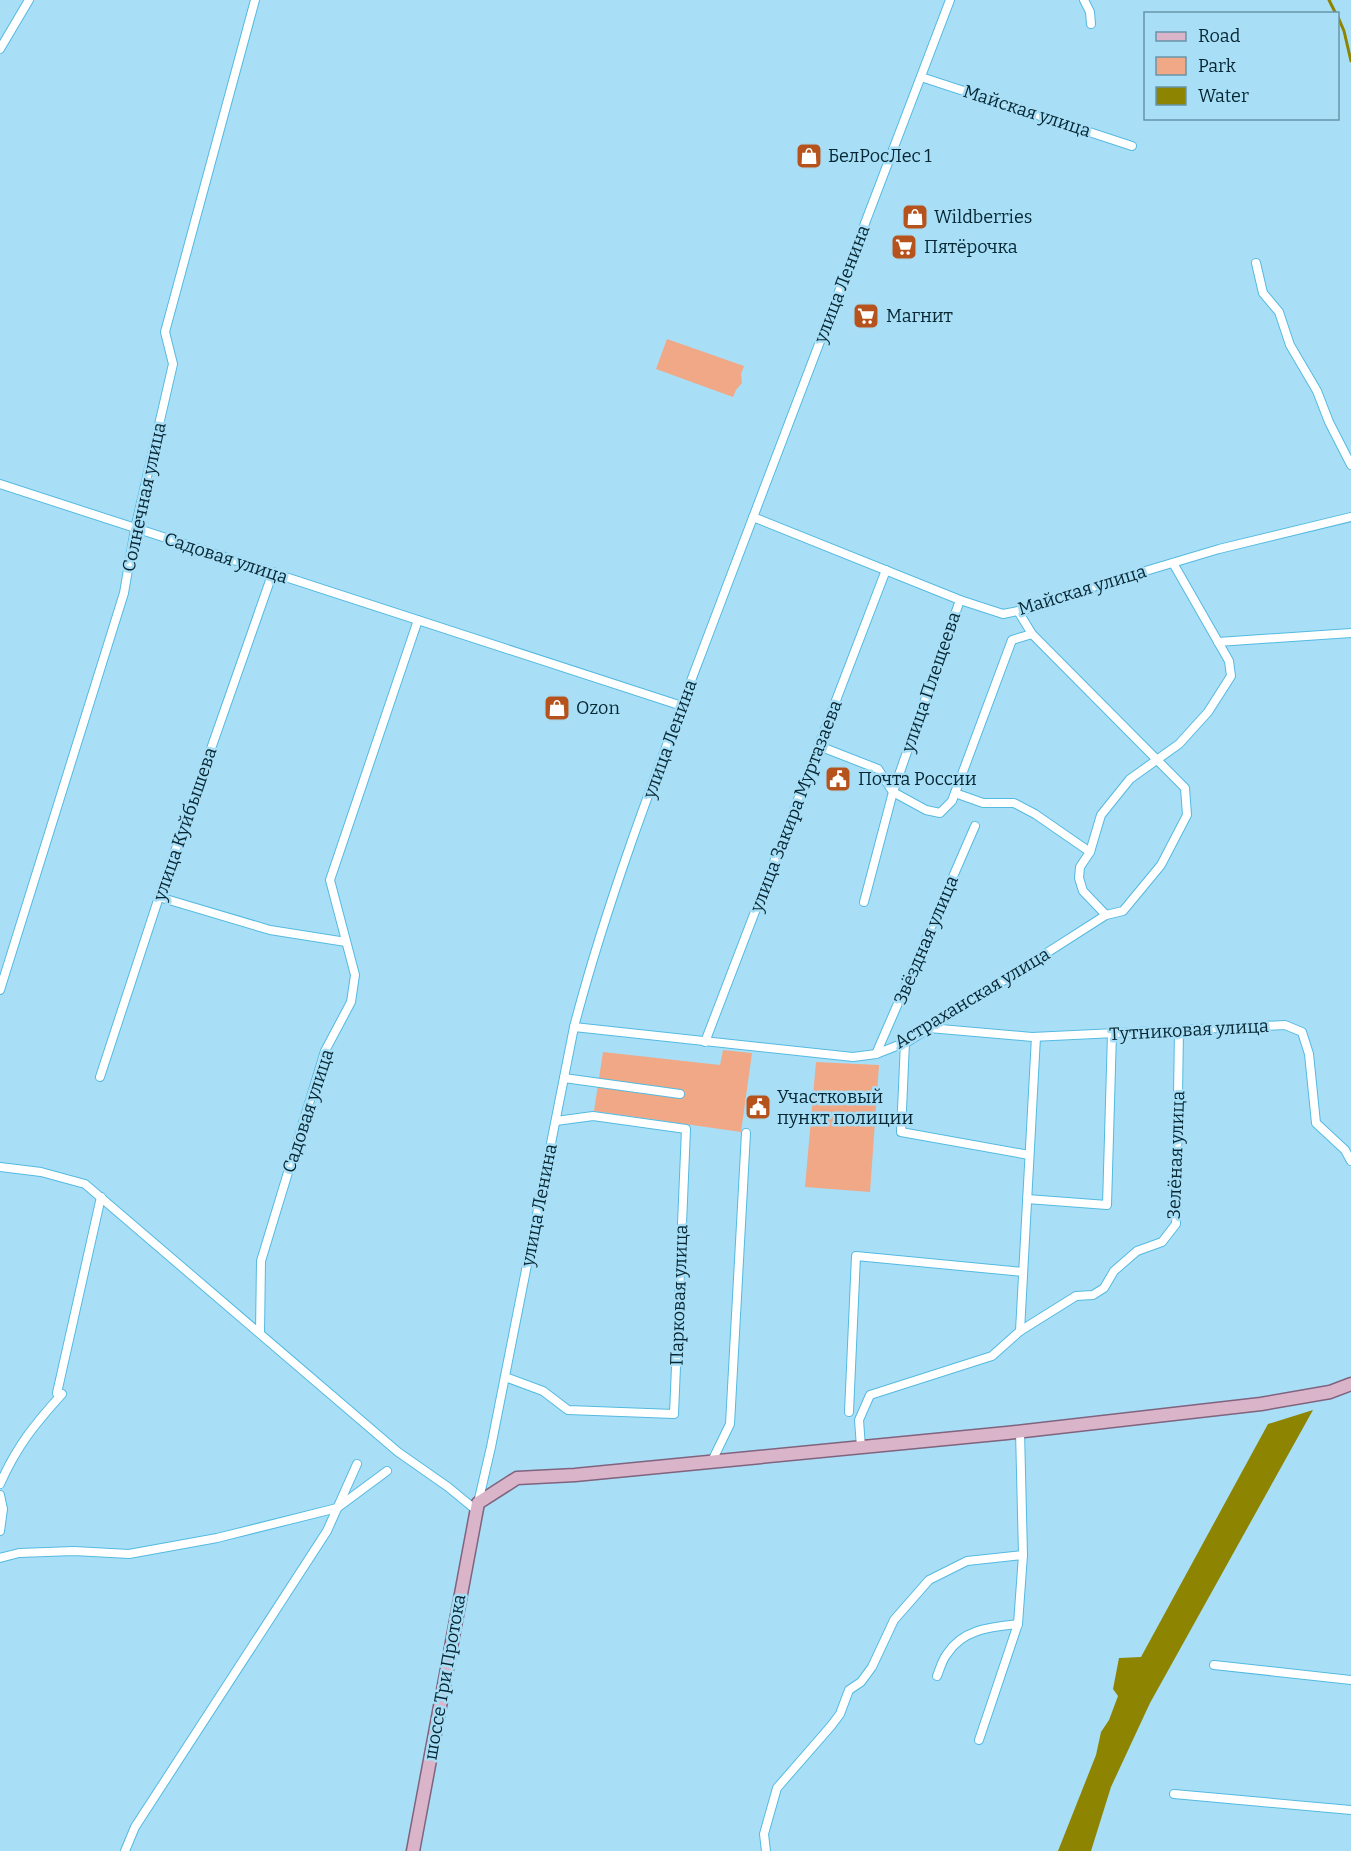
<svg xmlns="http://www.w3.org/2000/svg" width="1351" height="1851" viewBox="0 0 1351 1851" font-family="Bitter,serif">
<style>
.green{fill:#f0a887}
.water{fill:#8d8501}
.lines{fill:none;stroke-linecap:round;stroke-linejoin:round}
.stream{stroke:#8d8501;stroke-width:3}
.street-casing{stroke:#54bae0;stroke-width:10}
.primary-casing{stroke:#80637e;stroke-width:15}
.street{stroke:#fff;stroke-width:8}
.primary{stroke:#dab5ca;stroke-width:12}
.labels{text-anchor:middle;stroke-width:5;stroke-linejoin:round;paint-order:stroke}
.street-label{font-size:18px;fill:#062733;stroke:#a8dff7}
.poi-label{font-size:18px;fill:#062733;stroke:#a8dff7;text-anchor:start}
</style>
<rect width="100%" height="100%" fill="#a8dff7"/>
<g class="green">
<polygon points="667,339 744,366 741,374 742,383 736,390 733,397 656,369"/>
<polygon points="723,1050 752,1053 741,1132 594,1111 603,1052 720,1065"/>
<polygon points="816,1062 879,1065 870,1192 805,1187"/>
</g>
<polygon class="water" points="1313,1410 1150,1703 1111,1787 1091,1851 1058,1851 1096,1755 1101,1732 1109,1720 1118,1696 1113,1689 1119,1658 1141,1657 1268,1424"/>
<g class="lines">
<g class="stream">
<polyline points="1329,0 1336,14"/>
<polyline points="1338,17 1344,31 1351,61"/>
</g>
<g class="street-casing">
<g id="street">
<polyline points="1084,0 1090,12 1091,24"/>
<polyline points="0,49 29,0"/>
<polyline points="921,77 1132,146"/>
<polyline points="1256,263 1263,293 1279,312 1290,345 1317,391 1329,422 1351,465"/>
<polyline points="0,484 682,706"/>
<polyline points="753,517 960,600 1003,614 1028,609 1102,584 1219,549 1351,517"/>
<polyline points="1218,642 1351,633"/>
<polyline points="819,746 878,769 893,792 926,810 940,813 952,801 1012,640 1032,634"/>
<polyline points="955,793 983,803 1014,803 1035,814 1090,852"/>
<polyline points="159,897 270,930 346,942"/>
<polyline points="864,902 893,792 960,600"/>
<polyline points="1106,915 1083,891 1079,878 1080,867 1090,852 1101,815 1130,779 1179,744 1208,712 1231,676 1229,661 1173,563"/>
<polyline points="0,990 124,593 135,529 173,364 165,332 255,0"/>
<polyline points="574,1027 853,1057 876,1054 909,1041 1106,915 1123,911 1161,865 1187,815 1185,788 1032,634 1018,611"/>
<polyline points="929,1028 1032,1037 1285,1025 1302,1032 1309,1054 1316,1123 1345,1150 1351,1161"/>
<polyline points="705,1042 886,570"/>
<polyline points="905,1042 901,1132 1029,1155"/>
<polyline points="876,1054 975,826"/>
<polyline points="100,1077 159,897 273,572"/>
<polyline points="564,1078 680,1094"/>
<polyline points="0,1167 41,1172 85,1184 398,1452 448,1487 476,1510"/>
<polyline points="1027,1199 1107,1205 1112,1033"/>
<polyline points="1020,1331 1036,1037"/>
<polyline points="260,1333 261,1261 325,1051 351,1002 355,975 330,880 418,620"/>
<polyline points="505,1377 543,1391 568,1410 674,1414 686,1129 593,1116 556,1121"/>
<polyline points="57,1393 101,1197"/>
<polyline points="849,1412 856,1256 1023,1272"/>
<polyline points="861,1447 859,1420 870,1395 992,1356 1020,1331 1076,1296 1093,1295 1104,1288 1114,1271 1137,1251 1162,1242 1176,1224 1179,1030"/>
<polyline points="712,1461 730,1424 746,1133"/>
<path d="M0,1484C17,1446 34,1425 62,1394"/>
<polyline points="0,1495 3,1509 0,1531"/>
<path d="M478,1503L491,1447L574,1027C613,878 671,735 725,591C800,394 875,197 950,0"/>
<polyline points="0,1558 19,1553 74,1551 129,1554 217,1538 337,1508 387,1471"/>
<polyline points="1214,1665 1351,1680"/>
<path d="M937,1676C940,1669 942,1660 947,1654C963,1629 991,1627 1018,1624"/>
<polyline points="979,1740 1018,1624 1023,1555 1020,1431"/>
<polyline points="1174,1794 1351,1810"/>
<polyline points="125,1851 135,1827 327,1531 357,1464"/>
<polyline points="766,1851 764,1834 777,1788 831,1726 840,1714 849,1690 861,1682 872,1667 894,1620 929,1580 967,1561 1023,1555"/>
</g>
</g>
<g class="primary-casing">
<polyline id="primary" points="413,1851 478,1503 517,1478 575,1475 1007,1433 1261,1404 1330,1392 1351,1384"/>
</g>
<use href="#street" class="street"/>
<use href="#primary" class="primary"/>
</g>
<defs>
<g id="shop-square" transform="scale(1.35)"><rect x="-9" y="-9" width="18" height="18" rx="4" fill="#b6531c" stroke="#a8dff7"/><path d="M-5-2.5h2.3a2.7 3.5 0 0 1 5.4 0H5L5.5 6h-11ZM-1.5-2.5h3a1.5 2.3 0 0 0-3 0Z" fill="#fff"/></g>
<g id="supermarket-square" transform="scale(1.35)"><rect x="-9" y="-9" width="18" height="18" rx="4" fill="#b6531c" stroke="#a8dff7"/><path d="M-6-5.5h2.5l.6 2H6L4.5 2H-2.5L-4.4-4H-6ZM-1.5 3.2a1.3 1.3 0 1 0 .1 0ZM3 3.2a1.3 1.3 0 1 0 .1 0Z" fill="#fff"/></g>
<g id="civic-square" transform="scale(1.35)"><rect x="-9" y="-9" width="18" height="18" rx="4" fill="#b6531c" stroke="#a8dff7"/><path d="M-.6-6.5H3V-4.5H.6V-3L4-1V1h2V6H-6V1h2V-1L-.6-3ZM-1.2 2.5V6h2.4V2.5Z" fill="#fff"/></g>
</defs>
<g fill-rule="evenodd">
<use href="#shop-square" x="809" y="156"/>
<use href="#shop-square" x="915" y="217"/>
<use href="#supermarket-square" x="904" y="247"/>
<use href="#supermarket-square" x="866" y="316"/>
<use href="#shop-square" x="557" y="708"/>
<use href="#civic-square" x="838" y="779"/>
<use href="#civic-square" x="758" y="1107"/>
</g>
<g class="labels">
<g class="street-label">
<text transform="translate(1027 111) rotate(18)" y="6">Майская улица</text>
<text transform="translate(842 284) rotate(-69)" y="6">улица Ленина</text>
<text transform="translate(144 497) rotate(-78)" y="6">Солнечная улица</text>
<text transform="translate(226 558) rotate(18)" y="6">Садовая улица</text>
<text transform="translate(1082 590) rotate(-17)" y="6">Майская улица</text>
<text transform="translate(931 682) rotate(-71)" y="6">улица Плещеева</text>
<text transform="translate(670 739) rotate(-70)" y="6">улица Ленина</text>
<text transform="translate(796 806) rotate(-69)" y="6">улица Закира Муртазаева</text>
<text transform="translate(185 824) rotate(-71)" y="6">улица Куйбышева</text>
<text transform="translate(926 940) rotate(-67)" y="6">Звёздная улица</text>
<text transform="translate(972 998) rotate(-31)" y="6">Астраханская улица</text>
<text transform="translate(1189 1030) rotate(-3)" y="6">Тутниковая улица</text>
<text transform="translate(308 1111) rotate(-72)" y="6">Садовая улица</text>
<text transform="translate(1176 1155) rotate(-88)" y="6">Зелёная улица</text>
<text transform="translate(539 1205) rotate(-79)" y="6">улица Ленина</text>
<text transform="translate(679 1295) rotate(-88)" y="6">Парковая улица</text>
<text transform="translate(445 1677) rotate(-80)" y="6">шоссе Три Протока</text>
</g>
<g class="poi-label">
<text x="828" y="162">БелРосЛес 1</text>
<text x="934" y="223">Wildberries</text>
<text x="924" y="253">Пятёрочка</text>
<text x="886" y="322">Магнит</text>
<text x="576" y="714">Ozon</text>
<text x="858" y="785">Почта России</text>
<text x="777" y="1103">Участковый<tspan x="777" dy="21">пункт полиции</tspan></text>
</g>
</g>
<rect x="1144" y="12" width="195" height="108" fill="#a8dff7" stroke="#6795a9" stroke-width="1.5"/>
<rect x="1156" y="32" width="30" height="9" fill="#dab5ca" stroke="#6795a9" stroke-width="1.5"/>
<text x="1198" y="42" font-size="18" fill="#062733">Road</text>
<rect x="1156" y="57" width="30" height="18" fill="#f0a887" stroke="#6795a9" stroke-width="1.5"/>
<text x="1198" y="72" font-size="18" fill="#062733">Park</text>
<rect x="1156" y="87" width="30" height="18" fill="#8d8501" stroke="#6795a9" stroke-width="1.5"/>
<text x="1198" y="102" font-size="18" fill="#062733">Water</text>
</svg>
